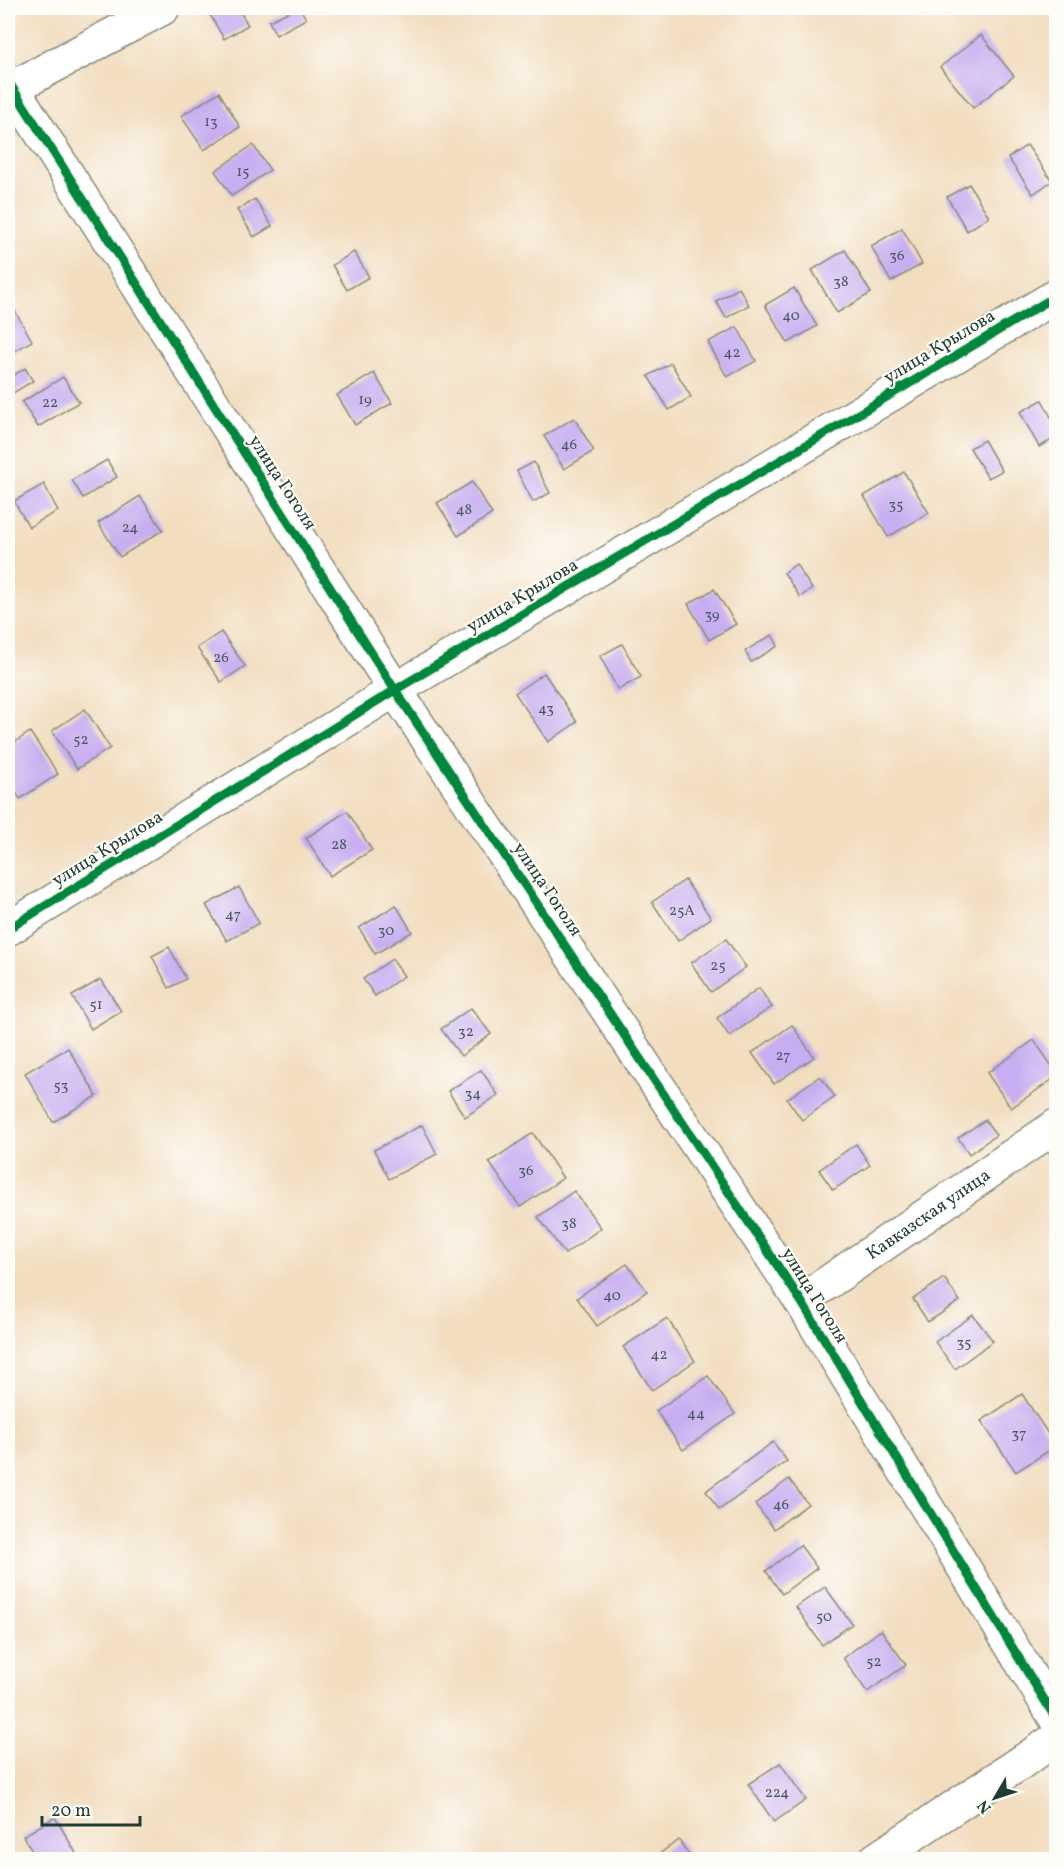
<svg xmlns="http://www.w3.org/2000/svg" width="1064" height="1867" viewBox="0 0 1064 1867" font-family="Vollkorn,serif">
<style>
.building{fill:#c7adf1}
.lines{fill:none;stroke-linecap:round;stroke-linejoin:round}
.street-casing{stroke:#888d7a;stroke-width:36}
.street{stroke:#fff;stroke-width:33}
.cycleway-casing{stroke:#fdfcf7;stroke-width:13}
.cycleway{stroke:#00873e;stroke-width:9}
.labels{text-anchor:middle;stroke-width:4.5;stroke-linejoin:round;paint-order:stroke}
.number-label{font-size:15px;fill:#495963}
.street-label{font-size:18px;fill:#1f3d34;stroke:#fdfcf7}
</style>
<rect width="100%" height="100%" fill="#fdfcf7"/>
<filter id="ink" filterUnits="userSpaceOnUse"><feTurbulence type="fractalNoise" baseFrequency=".0167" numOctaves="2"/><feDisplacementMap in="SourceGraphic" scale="12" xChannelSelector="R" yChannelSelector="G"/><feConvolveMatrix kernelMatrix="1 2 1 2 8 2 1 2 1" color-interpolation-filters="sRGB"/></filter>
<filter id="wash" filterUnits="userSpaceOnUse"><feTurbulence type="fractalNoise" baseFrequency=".008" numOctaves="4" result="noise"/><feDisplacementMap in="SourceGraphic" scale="24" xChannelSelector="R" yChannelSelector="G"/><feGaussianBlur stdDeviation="1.35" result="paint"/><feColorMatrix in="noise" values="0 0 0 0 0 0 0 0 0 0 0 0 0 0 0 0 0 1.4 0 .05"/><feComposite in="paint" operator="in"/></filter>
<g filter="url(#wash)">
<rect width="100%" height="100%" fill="#f2ddbf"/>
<g id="blocks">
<g class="building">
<polygon points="206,8 238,8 248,25 224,39"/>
<polygon points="296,8 300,8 306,19 276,35 269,21"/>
<polygon points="981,35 1014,76 973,108 940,67"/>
<polygon points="219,92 240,127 204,150 181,116"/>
<polygon points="253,145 270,170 232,196 215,171"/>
<polygon points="1027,145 1052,181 1033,194 1008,158"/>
<polygon points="969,184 989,217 967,231 947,197"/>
<polygon points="255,199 272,226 254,237 237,210"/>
<polygon points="902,228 922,264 891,282 871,246"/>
<polygon points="845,250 871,293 837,313 812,270"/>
<polygon points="354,252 369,277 347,290 332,265"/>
<polygon points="739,288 749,305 726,318 716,301"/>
<polygon points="794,288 817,326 788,343 765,305"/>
<polygon points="15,311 32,341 8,355 8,315"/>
<polygon points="737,327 756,361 727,377 708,342"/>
<polygon points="671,363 691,397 669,410 648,376"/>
<polygon points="25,368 33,381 8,396 8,379"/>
<polygon points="374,373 392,403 355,425 337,395"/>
<polygon points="63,377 79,402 38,427 22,402"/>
<polygon points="1042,400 1056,427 1056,438 1039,447 1020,412"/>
<polygon points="574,418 594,451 564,469 544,436"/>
<polygon points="984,440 1002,471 988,478 970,448"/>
<polygon points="107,460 117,477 83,498 72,480"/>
<polygon points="534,462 550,493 533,502 517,471"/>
<polygon points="904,472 929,513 888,537 864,496"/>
<polygon points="472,482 492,514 458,536 437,503"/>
<polygon points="44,484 58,511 29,527 14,501"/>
<polygon points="140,496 163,530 120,557 98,523"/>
<polygon points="796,564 812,589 800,597 784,573"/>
<polygon points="714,589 736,624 709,640 688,604"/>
<polygon points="221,632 245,666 221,682 197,648"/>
<polygon points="772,635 778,646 751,662 745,651"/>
<polygon points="622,644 641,677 618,690 600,656"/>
<polygon points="544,673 577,722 548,742 515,693"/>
<polygon points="85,709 110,748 77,769 52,731"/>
<polygon points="30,732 58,774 20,799 8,780 8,747"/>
<polygon points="347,811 372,850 330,876 306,838"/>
<polygon points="685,880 711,918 678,941 652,902"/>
<polygon points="239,887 259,923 227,941 206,905"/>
<polygon points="396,905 412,932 375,954 359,928"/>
<polygon points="726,939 746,967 711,992 691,963"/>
<polygon points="169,947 186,979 169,988 152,956"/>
<polygon points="392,959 404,976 375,996 363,979"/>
<polygon points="101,979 121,1011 91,1029 72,996"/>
<polygon points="759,988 772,1007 729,1036 717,1018"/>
<polygon points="471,1008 491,1034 461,1056 441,1029"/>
<polygon points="792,1025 814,1057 774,1084 752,1053"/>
<polygon points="1034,1040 1056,1072 1056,1077 1011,1108 987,1073"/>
<polygon points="68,1048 97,1096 53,1122 25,1073"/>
<polygon points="481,1070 498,1095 465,1117 448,1091"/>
<polygon points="820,1076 835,1097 802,1120 787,1099"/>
<polygon points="985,1120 996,1135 969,1154 958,1138"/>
<polygon points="422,1125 437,1154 389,1179 374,1150"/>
<polygon points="533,1133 563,1178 520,1207 489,1162"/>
<polygon points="856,1144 870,1165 833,1190 819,1170"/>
<polygon points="574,1191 601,1228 565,1254 538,1217"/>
<polygon points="627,1264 647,1291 597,1326 577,1298"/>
<polygon points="944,1278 960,1301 928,1322 913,1299"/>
<polygon points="973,1315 993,1341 955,1369 935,1342"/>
<polygon points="667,1318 695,1361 652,1390 623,1347"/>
<polygon points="708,1376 735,1414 683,1450 656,1411"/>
<polygon points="1022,1394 1056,1446 1016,1472 981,1421"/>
<polygon points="773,1442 787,1461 719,1510 706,1491"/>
<polygon points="789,1479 808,1504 774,1529 755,1504"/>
<polygon points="800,1545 817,1568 782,1594 766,1571"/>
<polygon points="825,1587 852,1624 822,1645 796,1607"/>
<polygon points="881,1630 906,1665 867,1692 843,1658"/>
<polygon points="780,1763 806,1800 774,1822 748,1784"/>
<polygon points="55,1817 80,1860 37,1860 23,1836"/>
<polygon points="679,1840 692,1860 662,1860 659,1854"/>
</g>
</g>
</g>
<g filter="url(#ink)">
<use href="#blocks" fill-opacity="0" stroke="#888d7a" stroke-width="1.5"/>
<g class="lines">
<g class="street-casing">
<g id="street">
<polyline points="8,81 395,690 801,1301 1056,1719"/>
<polyline points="12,88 163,8"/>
<polyline points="8,929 395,690 1056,296"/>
<path id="s1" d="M801,1301L1056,1126"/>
<polyline points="875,1860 1056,1739"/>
</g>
</g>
<use href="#street" class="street"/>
<g class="cycleway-casing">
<g id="cycleway">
<polyline points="8,81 395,690 801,1301 1056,1719"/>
<polyline points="8,929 395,690 1056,296"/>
</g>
</g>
<use href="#cycleway" class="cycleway"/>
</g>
</g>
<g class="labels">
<g class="number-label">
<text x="211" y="126">13</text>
<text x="243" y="176">15</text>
<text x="897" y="260">36</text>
<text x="841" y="286">38</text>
<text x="791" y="320">40</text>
<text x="732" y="357">42</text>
<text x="365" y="404">19</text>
<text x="50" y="407">22</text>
<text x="569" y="449">46</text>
<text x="896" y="509">35</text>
<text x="464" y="514">48</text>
<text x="130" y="532">24</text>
<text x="712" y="619">39</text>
<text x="221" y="662">26</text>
<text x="546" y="713">43</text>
<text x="81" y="744">52</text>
<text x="339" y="849">28</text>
<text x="682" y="915">25А</text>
<text x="233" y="919">47</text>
<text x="386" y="935">30</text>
<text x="718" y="970">25</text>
<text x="96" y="1009">51</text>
<text x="466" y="1036">32</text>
<text x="783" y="1060">27</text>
<text x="61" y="1090">53</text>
<text x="473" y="1098">34</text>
<text x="526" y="1175">36</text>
<text x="569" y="1228">38</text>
<text x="612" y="1300">40</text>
<text x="964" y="1347">35</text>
<text x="659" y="1359">42</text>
<text x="696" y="1418">44</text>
<text x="1019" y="1438">37</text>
<text x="781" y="1509">46</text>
<text x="824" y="1621">50</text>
<text x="874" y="1666">52</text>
<text x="777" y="1797">224</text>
</g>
<g class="street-label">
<text transform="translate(939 346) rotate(-31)" y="6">улица Крылова</text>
<text transform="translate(283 482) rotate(57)" y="6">улица Гоголя</text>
<text transform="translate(522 595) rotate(-31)" y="6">улица Крылова</text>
<text transform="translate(107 848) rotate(-32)" y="6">улица Крылова</text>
<text transform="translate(548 889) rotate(56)" y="6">улица Гоголя</text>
<text dy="6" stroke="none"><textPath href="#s1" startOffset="154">Кавказская улица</textPath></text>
<text transform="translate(815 1295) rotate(58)" y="6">улица Гоголя</text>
</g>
</g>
<rect width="1064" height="1867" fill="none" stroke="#fdfcf7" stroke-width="30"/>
<g transform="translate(995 1798) rotate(231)" stroke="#fdfcf7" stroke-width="4.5" paint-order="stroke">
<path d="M0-4.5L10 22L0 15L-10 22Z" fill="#1f3d34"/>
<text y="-9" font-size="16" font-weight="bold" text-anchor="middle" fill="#1f3d34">N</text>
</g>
<path d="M42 1816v9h98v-9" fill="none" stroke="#1f3d34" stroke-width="3"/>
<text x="51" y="1816" font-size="18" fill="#1f3d34" stroke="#fdfcf7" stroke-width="4.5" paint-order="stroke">20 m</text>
</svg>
